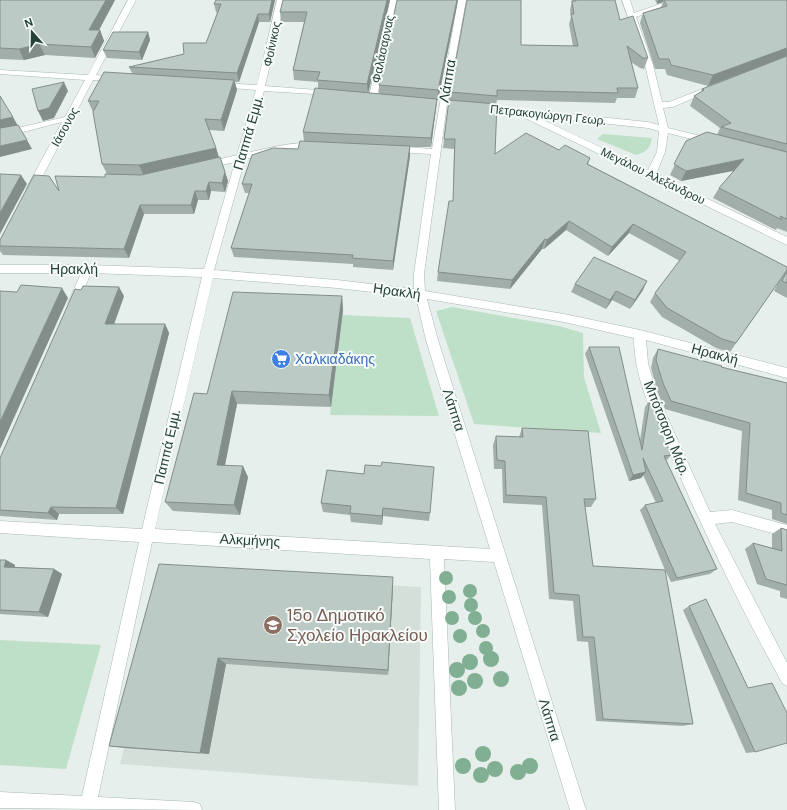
<svg xmlns="http://www.w3.org/2000/svg" width="787" height="810" viewBox="0 0 787 810" font-family="'DM Sans',sans-serif">
<style>
.built{fill:#d4dfda}
.green{fill:#bfe0c8}
.lines{fill:none;stroke-linecap:round;stroke-linejoin:round}
.street-casing{stroke:#a8b8b2;stroke-width:1}
.street{fill:#fff;fill-rule:evenodd}
.tree{fill:#80af93}
.wall{fill:#a1aea9}
.shaded-wall{fill:#838d89}
.building{fill:#bbcac4;stroke:#838d89}
.labels{text-anchor:middle;stroke-width:4;stroke-linejoin:round;paint-order:stroke}
.far-street-label{font-size:12px;fill:#24423a;stroke:#f7fbf9}
.street-label{font-size:14px;fill:#24423a;stroke:#f7fbf9}
.shop-label{font-size:14px;fill:#366cbe;stroke:#f7fbf9;text-anchor:start}
.near-education-label{font-size:17px;fill:#785e54;stroke:#f7fbf9;text-anchor:start}
</style>
<rect width="100%" height="100%" fill="#e6efeb"/>
<polygon class="built" points="169,573 421,587 418,786 120,764"/>
<g class="green">
<path d="M603,134L652,138C650,149 646,152 636,155L597,139Z"/>
<polygon points="452,307 559,326 583,333 584,377 601,433 474,424 436,311"/>
<polygon points="342,315 410,318 439,416 330,415"/>
<polygon points="0,640 101,645 66,769 0,765"/>
</g>
<g class="lines">
<g class="street-casing">
<g id="street">
<polygon points="128,0 136,0 96,75 116,77 120,79 116,81 93,80 36,189 31,192 28,191 26,189 62,122 0,138 0,132 65,117 85,80 0,74 0,70 88,75"/>
<path d="M277,0H285L265,86L330,91L334,93L330,95L264,91L247,153C260,150 309,137 318,146L314,149L288,150L245,159L214,270L337,280L414,289V274L431,154L395,152L391,149L395,146L432,149L458,0H466L447,104L424,274L425,291L564,314L640,330L787,368V378L646,340L648,363L656,392L710,512L732,510L787,525V537L732,522L715,524L787,663V686L782,683C742,610 705,535 672,458C655,419 634,381 634,338L564,322L427,299L438,340L586,810H570L494,562L444,559L455,810H439L430,559L152,542L98,797L194,802L200,804L202,810L0,808V792L82,796L139,542L0,533V521L142,529L202,277L91,273L77,305L72,309L67,305L81,273H0V265H88L204,269L235,162L207,168L202,165L204,163L237,155L256,90L220,87L216,85L220,83L257,85ZM213,278L337,288L416,297L426,340L490,549L155,529Z"/>
<polygon points="390,0 398,0 377,97 373,99 369,97"/>
<path d="M622,0H630L634,13L672,0H683L636,17L653,65L662,102H669L708,87L715,89L673,107L663,108L668,128L713,139L714,141L710,144L668,133L665,152L656,174L787,237V245L525,118L524,115L481,111L477,108L481,105L648,122L659,125L645,65ZM535,116L648,128L659,131L657,152L648,170Z"/>
</g>
</g>
<use href="#street" class="street"/>
</g>
<g class="tree">
<circle cx="446" cy="578" r="7"/>
<circle cx="470" cy="591" r="7"/>
<circle cx="449" cy="597" r="7"/>
<circle cx="471" cy="605" r="7"/>
<circle cx="452" cy="618" r="7"/>
<circle cx="475" cy="618" r="7"/>
<circle cx="483" cy="631" r="7"/>
<circle cx="460" cy="636" r="7"/>
<circle cx="486" cy="648" r="7"/>
<circle cx="491" cy="659" r="8"/>
<circle cx="470" cy="662" r="8"/>
<circle cx="457" cy="670" r="8"/>
<circle cx="501" cy="679" r="8"/>
<circle cx="475" cy="681" r="8"/>
<circle cx="459" cy="688" r="8"/>
<circle cx="483" cy="754" r="8"/>
<circle cx="463" cy="766" r="8"/>
<circle cx="530" cy="766" r="8"/>
<circle cx="495" cy="769" r="8"/>
<circle cx="518" cy="772" r="8"/>
<circle cx="481" cy="775" r="8"/>
</g>
<g class="wall">
<polygon points="0,0 115,0 99,30 100,30 104,41 95,58 45,55 24,60 0,59"/>
<polygon points="216,0 275,0 270,22 259,22 239,82 235,82 237,90 224,131 209,130 216,148 219,157 225,172 228,181 225,192 211,191 209,200 198,200 194,214 144,214 129,258 3,255 0,251 0,240 59,191 105,177 107,174 102,164 93,112 88,101 132,73 129,67 184,54 206,43 217,13 216,12 214,4"/>
<polygon points="390,0 368,93 379,94 379,85 458,0 438,100 437,100 436,108 431,147 410,147 410,156 393,270 353,267 353,264 234,257 231,248 249,193 245,193 242,184 298,149 304,142 303,132 318,88 318,82 294,80 293,70 304,22 281,22 280,12"/>
<polygon points="572,0 615,0 620,20 648,58 644,69 640,68 631,62 638,88 635,98 617,98 615,103 497,100 496,104 495,154 559,150 590,158 588,164 787,267 787,298 774,291 779,281 730,352 716,348 662,317 650,302 655,293 680,261 629,233 608,256 566,230 544,249 542,249 510,289 437,281 438,272 453,201 454,149 443,148 450,92 521,45 573,46 569,24 571,17 570,11"/>
<polygon points="655,0 787,0 787,232 777,228 776,230 713,198 719,188 734,170 681,181 670,175 686,141 717,135 720,128 690,106 694,96 701,92 702,89 764,65 708,86 667,75 665,69 655,69 640,23 643,13 661,7 663,2 657,4"/>
<polygon points="148,32 150,40 142,60 107,58 103,50"/>
<polygon points="575,284 643,290 630,309 612,300 606,309 571,292"/>
<polygon points="124,296 114,324 165,324 169,333 123,514 59,514 57,520 0,516 0,458"/>
<polygon points="342,296 343,310 331,407 237,404 225,465 248,477 240,515 173,511 165,502 207,394"/>
<polygon points="589,347 640,440 645,407 650,400 671,455 666,461 717,569 710,574 671,582 665,570 693,724 683,726 596,721 588,642 577,641 573,601 549,599 542,505 503,503 502,469 494,469 493,445 496,436 519,437 522,428 596,499 591,507 585,507 593,566 665,570 640,510 645,505 656,503 643,475 641,478 629,481 585,354"/>
<polygon points="658,349 721,367 787,383 787,524 772,519 772,510 738,500 742,431 665,409 657,391 651,368 653,358"/>
<polygon points="327,470 430,513 429,521 383,516 382,525 351,522 350,515 323,512 321,503"/>
<polygon points="781,528 787,530 787,599 780,597 780,591 757,584 745,549 753,543 772,548 772,534"/>
<polygon points="0,560 6,560 15,565 15,567 54,569 62,574 48,617 0,614"/>
<polygon points="159,564 393,586 388,675 226,664 209,754 123,748 109,746"/>
<polygon points="689,606 755,752 746,753 683,610"/>
</g>
<g class="shaded-wall">
<polygon points="106,0 115,0 93,41 89,30"/>
<polygon points="272,0 275,0 270,22 269,14"/>
<polygon points="387,0 390,0 368,94 367,84"/>
<polygon points="457,0 458,0 438,100 438,90"/>
<polygon points="658,0 663,0 663,2 657,4"/>
<polygon points="258,14 259,22 239,82 237,73"/>
<polygon points="100,30 104,41 95,58 91,47"/>
<polygon points="148,32 150,40 142,60 139,52"/>
<polygon points="39,44 45,55 24,60 19,49"/>
<polygon points="787,48 787,56 708,86 713,75"/>
<polygon points="234,80 237,90 224,131 221,120"/>
<polygon points="64,82 68,91 54,118 43,121 38,111"/>
<polygon points="437,99 436,108 431,147 431,138"/>
<polygon points="13,117 18,126 0,131 0,120"/>
<polygon points="27,140 32,149 0,157 0,146"/>
<polygon points="410,146 410,156 393,270 393,261"/>
<polygon points="216,148 219,158 144,176 139,165"/>
<polygon points="744,159 738,170 681,181 686,171"/>
<polygon points="225,172 228,181 225,192 222,183"/>
<polygon points="21,175 27,184 0,234 0,213"/>
<polygon points="209,182 211,191 209,200 206,191"/>
<polygon points="195,191 198,200 194,214 191,205"/>
<polygon points="140,205 144,214 129,258 124,249"/>
<polygon points="569,221 566,230 544,249 547,240"/>
<polygon points="633,224 629,233 608,256 612,247"/>
<polygon points="545,239 542,249 510,289 512,280"/>
<polygon points="647,281 643,290 630,309 635,300"/>
<polygon points="119,287 124,296 111,333 105,324"/>
<polygon points="62,288 68,298 0,449 0,422"/>
<polygon points="616,291 612,300 606,309 610,300"/>
<polygon points="342,296 343,310 331,407 329,395"/>
<polygon points="165,324 169,333 123,514 116,508"/>
<polygon points="232,391 237,404 223,475 217,465"/>
<polygon points="243,466 248,477 240,515 234,505"/>
<polygon points="646,472 641,478 629,481 633,475"/>
<polygon points="51,507 59,514 57,520 48,513"/>
<polygon points="383,508 383,516 382,525 382,516"/>
<polygon points="6,560 15,565 13,572 4,567"/>
<polygon points="54,569 62,574 48,617 39,612"/>
<polygon points="393,577 393,586 388,675 388,670"/>
<polygon points="218,658 226,664 209,754 200,753"/>
</g>
<g class="building">
<polygon points="0,0 106,0 89,30 100,30 91,47 39,44 19,49 0,48"/>
<polygon points="216,0 272,0 269,14 258,14 237,73 129,67 184,54 183,43 206,43 221,4 214,4"/>
<polygon points="283,0 387,0 367,84 317,80 320,72 293,70 307,12 280,12"/>
<polygon points="397,0 457,0 438,90 379,85"/>
<polygon points="467,0 521,0 521,45 578,46 571,14 574,14 572,1 576,1 576,0 615,0 620,20 633,16 648,58 643,58 627,46 638,88 617,88 618,93 497,90 497,96 450,92"/>
<polygon points="664,0 787,0 787,48 713,75 671,65 669,59 659,59 643,13 667,6"/>
<polygon points="113,32 148,32 139,52 103,50"/>
<polygon points="787,56 787,144 721,127 731,123 694,96 704,90 702,89"/>
<polygon points="104,72 234,80 221,120 205,119 216,148 139,165 102,164 93,112 99,101 88,101"/>
<polygon points="64,82 49,108 38,111 32,89"/>
<polygon points="315,88 437,99 431,138 303,132"/>
<polygon points="0,96 13,117 0,120"/>
<polygon points="449,100 497,104 495,154 526,133 559,150 565,145 590,158 587,164 787,267 787,270 736,343 722,339 667,308 655,293 686,252 633,224 612,247 569,221 547,240 545,239 512,280 438,272 449,201 453,201 455,139 444,139"/>
<polygon points="18,125 27,140 0,146 0,128"/>
<polygon points="707,132 787,152 787,219 780,216 782,220 719,188 744,159 686,171 674,164 686,141"/>
<polygon points="300,141 410,146 393,261 352,258 353,255 231,248 252,184 242,184 252,155 273,148 298,149"/>
<polygon points="220,157 225,172 222,183 209,182 206,191 195,191 191,205 140,205 124,249 0,246 0,240 34,175 49,176 59,191 55,176 105,177 105,174 141,175"/>
<polygon points="0,174 21,175 0,213"/>
<polygon points="594,257 647,281 635,300 616,291 610,300 575,284"/>
<polygon points="787,271 787,283 782,281"/>
<polygon points="21,285 62,288 0,422 0,291 17,292"/>
<polygon points="83,286 119,287 105,324 165,324 116,508 51,507 48,513 0,510 0,458 75,289 81,290"/>
<polygon points="233,292 342,296 329,395 232,391 217,465 243,466 234,505 165,502 194,393 207,394"/>
<polygon points="589,347 619,347 642,450 650,400 671,455 664,456 717,569 677,578 645,505 663,501 643,458 646,472 633,475"/>
<polygon points="658,349 722,366 721,367 787,383 787,515 781,513 781,503 746,493 750,423 671,401 663,383 656,360"/>
<polygon points="522,428 588,431 596,499 584,499 593,566 665,570 693,724 603,719 594,637 583,637 579,595 554,593 546,497 506,495 505,461 497,460 496,436 523,437"/>
<polygon points="382,462 434,467 430,513 383,508 382,516 350,513 351,506 321,503 327,470 364,474 365,465 381,466"/>
<polygon points="781,528 787,530 787,585 766,579 753,543 782,551"/>
<polygon points="0,560 6,560 4,567 54,569 39,612 0,610"/>
<polygon points="159,564 393,577 388,670 218,658 200,753 109,746"/>
<polygon points="706,599 748,688 772,683 787,713 787,743 755,752 689,606"/>
</g>
<defs>
<g id="supermarket-disc" transform="scale(1)"><circle r="9.5" fill="#3f7fe0" stroke="#f7fbf9"/><path d="M-6-5.5h2.5l.6 2H6L4.5 2H-2.5L-4.4-4H-6ZM-1.5 3.2a1.3 1.3 0 1 0 .1 0ZM3 3.2a1.3 1.3 0 1 0 .1 0Z" fill="#fff"/></g>
<g id="school-disc" transform="scale(1)"><circle r="9.5" fill="#8d6e63" stroke="#f7fbf9"/><path d="M0-5L7-2L0 1L-7-2ZM-4 1L0 2.5L4 1V4Q0 6-4 4Z" fill="#fff"/></g>
</defs>
<g fill-rule="evenodd">
<use href="#supermarket-disc" x="281" y="359"/>
<use href="#school-disc" x="273" y="625"/>
</g>
<g class="labels">
<g class="far-street-label">
<text transform="translate(272 44) rotate(-78)" y="4">Φοίνικος</text>
<text transform="translate(383 49) rotate(-78)" y="4">Φαλάσαρνας</text>
<text transform="translate(548 115) rotate(6)" y="4">Πετρακογιώργη Γεωρ.</text>
<text transform="translate(65 127) rotate(-61)" y="4">Ιάσονος</text>
<text transform="translate(653 176) rotate(26)" y="4">Μεγάλου Αλεξάνδρου</text>
</g>
<g class="street-label">
<text transform="translate(447 81) rotate(-80)" y="5">Λάππα</text>
<text transform="translate(248 133) rotate(-74)" y="5">Παππά Εμμ.</text>
<text x="74" y="274">Ηρακλή</text>
<text transform="translate(397 291) rotate(8)" y="5">Ηρακλή</text>
<text transform="translate(715 354) rotate(15)" y="5">Ηρακλή</text>
<text transform="translate(454 410) rotate(72)" y="5">Λάππα</text>
<text transform="translate(667 428) rotate(68)" y="5">Μπότσαρη Μάρ.</text>
<text transform="translate(167 447) rotate(-77)" y="5">Παππά Εμμ.</text>
<text transform="translate(250 540) rotate(3)" y="5">Αλκμήνης</text>
<text transform="translate(550 720) rotate(73)" y="5">Λάππα</text>
</g>
<g class="shop-label">
<text x="295" y="364">Χαλκιαδάκης</text>
</g>
<g class="near-education-label">
<text x="287" y="621">15ο Δημοτικό<tspan x="287" dy="20">Σχολείο Ηρακλείου</tspan></text>
</g>
</g>
<g transform="translate(32 32) rotate(340)" stroke="#f7fbf9" stroke-width="3" paint-order="stroke">
<path d="M0-3L7 15L0 10L-7 15Z" fill="#24423a"/>
<text y="-6" font-size="11" font-weight="bold" text-anchor="middle" fill="#24423a">N</text>
</g>
</svg>
